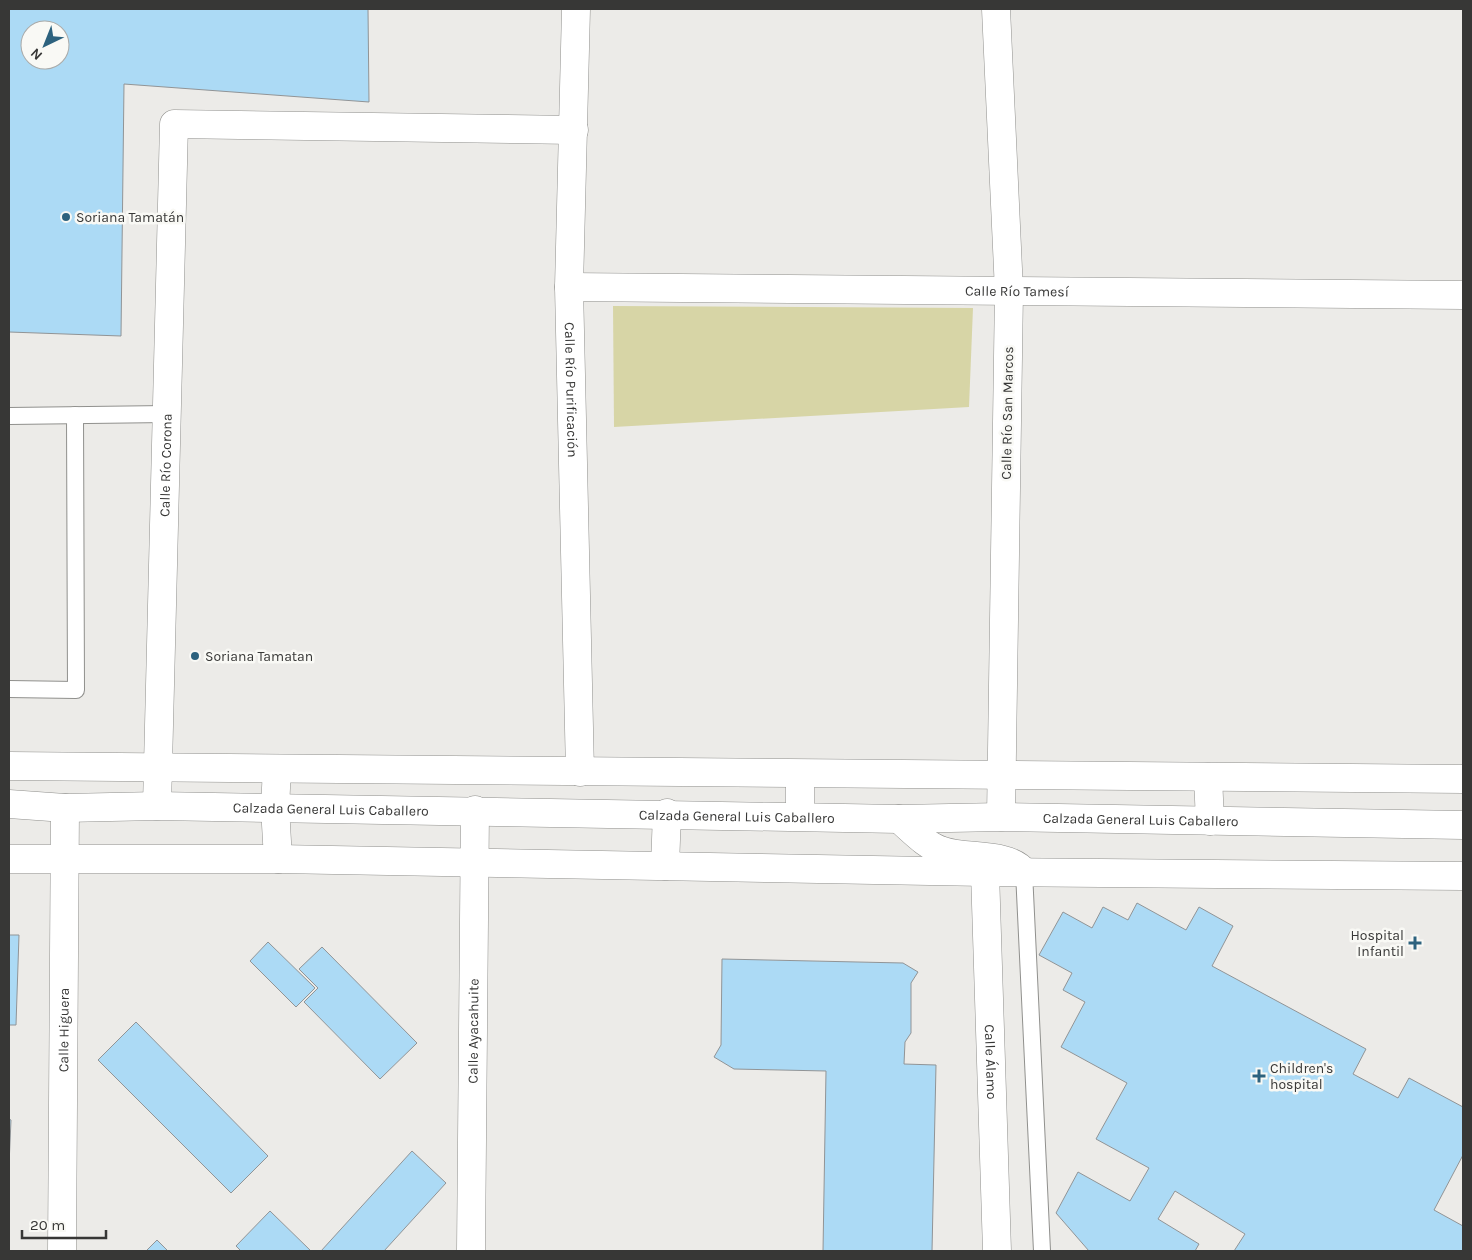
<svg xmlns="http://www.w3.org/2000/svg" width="1472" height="1260" viewBox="0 0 1472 1260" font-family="Karla,sans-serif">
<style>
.green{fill:#d7d5a6}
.building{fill:#acdaf5;stroke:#919496;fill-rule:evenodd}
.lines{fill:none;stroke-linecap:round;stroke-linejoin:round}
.lane-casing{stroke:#90908d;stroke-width:18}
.street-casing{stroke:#90908d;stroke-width:29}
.primary-casing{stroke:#90908d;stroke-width:29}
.lane{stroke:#fff;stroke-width:16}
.street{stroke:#fff;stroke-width:28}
.primary{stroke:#fff;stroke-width:28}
.poi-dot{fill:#2d627e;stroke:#f9f9f5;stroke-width:2}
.labels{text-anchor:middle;stroke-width:5;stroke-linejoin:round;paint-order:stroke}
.poi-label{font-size:14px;fill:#373736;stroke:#f9f9f5;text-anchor:start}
.street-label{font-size:14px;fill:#373736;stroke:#f9f9f5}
</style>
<rect width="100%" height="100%" fill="#ecebe8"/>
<polygon class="green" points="613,306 973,308 969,407 614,427"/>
<g class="building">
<path d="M9,9H368L369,102L124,84L121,336L9,332ZM30,30H60V60H30Z"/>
<polygon points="1137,903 1186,930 1199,907 1233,926 1212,966 1366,1049 1353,1074 1398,1098 1409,1078 1463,1107 1463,1155 1434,1210 1463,1226 1463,1251 1234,1251 1245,1234 1175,1191 1158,1219 1199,1244 1195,1251 1089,1251 1056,1213 1078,1172 1130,1201 1149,1168 1096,1139 1127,1083 1061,1047 1085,1002 1063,990 1072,973 1039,955 1063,912 1092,928 1103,907 1128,920"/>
<polygon points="9,935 19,935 16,1025 9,1025"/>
<polygon points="268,942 315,988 296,1007 250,961"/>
<polygon points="322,947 417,1043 380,1079 304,1002 318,988 299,969"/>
<polygon points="722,959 903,963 918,972 911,983 911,1033 905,1042 904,1064 936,1065 932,1251 823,1251 826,1071 734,1069 714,1057 721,1045"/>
<polygon points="136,1022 268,1156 231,1193 98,1060"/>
<polygon points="9,1119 11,1120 9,1165"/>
<polygon points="412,1151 446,1183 384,1251 321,1251"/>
<polygon points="270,1211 311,1251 241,1251 236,1246"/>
<polygon points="157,1240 168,1251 146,1251"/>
</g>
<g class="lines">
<g class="lane-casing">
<g id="lane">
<polyline points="9,416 167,414"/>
<polyline points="9,689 76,690 75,415"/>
<polyline points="1024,872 1042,1251"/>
</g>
</g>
<g class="street-casing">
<g id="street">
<path id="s1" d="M576,9L569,287L580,772"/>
<polyline points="996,9 1009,291 1001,817"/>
<path id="s2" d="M569,287L1463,295"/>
<polyline points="9,766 1463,779"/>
<polyline points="277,769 275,807 278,859"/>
<polyline points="800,774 800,816"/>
<polyline points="1208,777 1210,821"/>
<path id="s3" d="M157,806L174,124L574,130"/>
<polyline points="9,859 278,859 985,872 1463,876"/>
<polyline points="665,866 667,813"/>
<path id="s4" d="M985,872L997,1251"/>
<path id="s5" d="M62,1251L65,808"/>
<path id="s6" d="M471,1251L475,810"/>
</g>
</g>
<g class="primary-casing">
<g id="primary">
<path id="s7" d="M9,804L65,808L157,806L899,819L1001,817L1463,825"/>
<path d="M899,819C912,830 926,846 943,851C966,859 1009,852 1024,872"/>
</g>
</g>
<use href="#lane" class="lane"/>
<use href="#street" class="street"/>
<use href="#primary" class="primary"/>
</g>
<g class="poi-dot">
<circle cx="66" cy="217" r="5"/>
<circle cx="195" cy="656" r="5"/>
<path d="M1412.5 935.5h5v5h5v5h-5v5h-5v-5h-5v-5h5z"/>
<path d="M1256.5 1068.5h5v5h5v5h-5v5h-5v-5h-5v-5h5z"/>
</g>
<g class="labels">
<g class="poi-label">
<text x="76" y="222">Soriana Tamatán</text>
<text x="205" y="661">Soriana Tamatan</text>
<text x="1404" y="940" text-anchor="end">Hospital<tspan x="1404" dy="16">Infantil</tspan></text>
<text x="1270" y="1073">Children's<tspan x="1270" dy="16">hospital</tspan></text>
</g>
<g class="street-label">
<text dy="5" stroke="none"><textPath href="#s2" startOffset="448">Calle Río Tamesí</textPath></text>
<text dy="5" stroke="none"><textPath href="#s1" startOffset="381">Calle Río Purificación</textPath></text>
<text transform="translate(1007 413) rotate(-89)" y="5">Calle Río San Marcos</text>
<text dy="5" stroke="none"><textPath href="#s3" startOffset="341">Calle Río Corona</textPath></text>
<text dy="5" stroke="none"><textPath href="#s7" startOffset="322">Calzada General Luis Caballero</textPath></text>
<text dy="5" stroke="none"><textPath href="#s7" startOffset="728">Calzada General Luis Caballero</textPath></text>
<text dy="5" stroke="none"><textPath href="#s7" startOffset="1132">Calzada General Luis Caballero</textPath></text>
<text dy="5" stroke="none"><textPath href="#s5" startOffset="221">Calle Higuera</textPath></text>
<text dy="5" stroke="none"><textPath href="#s6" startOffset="220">Calle Ayacahuite</textPath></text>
<text dy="5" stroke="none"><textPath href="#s4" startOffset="190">Calle Álamo</textPath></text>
</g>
</g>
<rect width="1472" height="1260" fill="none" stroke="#373736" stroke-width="20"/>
<g transform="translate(45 45) rotate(223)"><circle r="24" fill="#f9f9f5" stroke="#ababa9"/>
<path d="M0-4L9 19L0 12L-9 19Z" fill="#2d627e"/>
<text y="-8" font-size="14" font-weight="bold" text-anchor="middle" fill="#373736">N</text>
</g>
<path d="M22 1230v8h84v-8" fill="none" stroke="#373736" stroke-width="2.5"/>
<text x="30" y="1230" font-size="15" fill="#373736" stroke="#f9f9f5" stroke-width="4" paint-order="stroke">20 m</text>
</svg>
